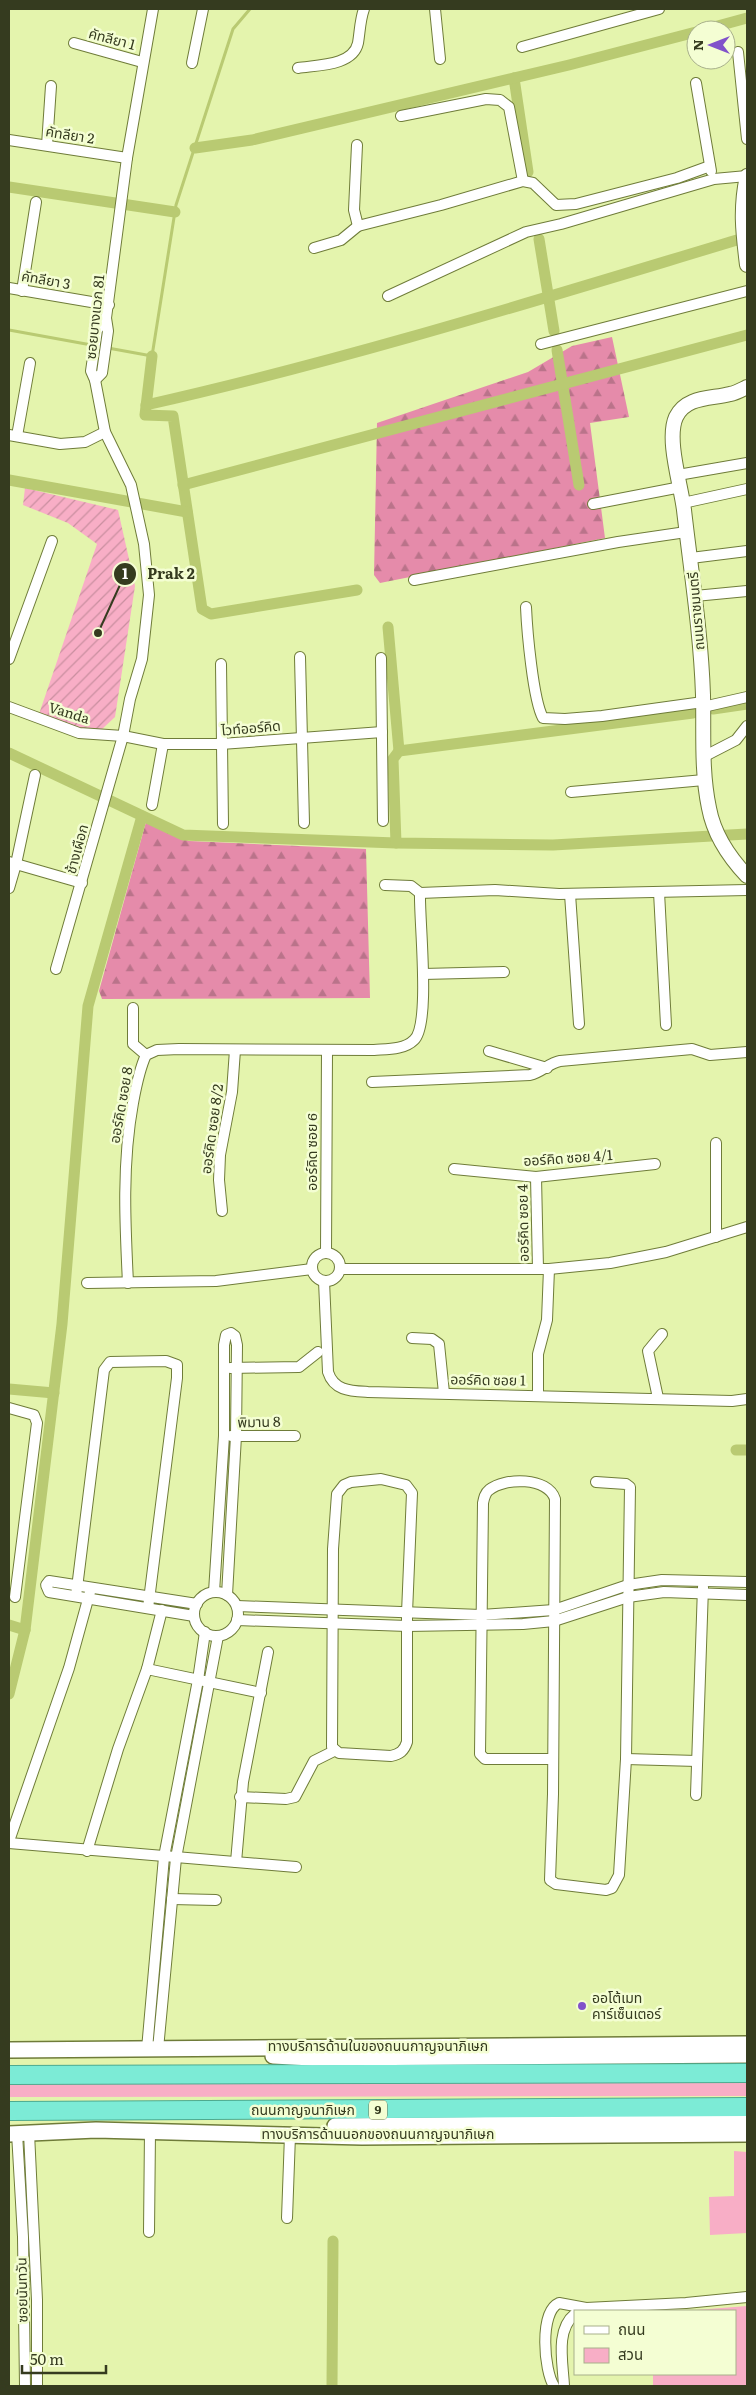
<svg xmlns="http://www.w3.org/2000/svg" width="756" height="2395" viewBox="0 0 756 2395" font-family="Literata,'Noto Sans Thai',serif">
<style>
.green{fill:#f8aec6}
.forest{fill:url(#forest-firs)}
.garden{fill:url(#garden-furrows)}
.lines{fill:none;stroke-linecap:round;stroke-linejoin:round}
.stream{stroke:#b9ca72;stroke-width:3}
.canal{stroke:#b9ca72;stroke-width:11}
.minor-casing{stroke:#6f7c39;stroke-width:12}
.tertiary-casing{stroke:#6f7c39;stroke-width:16}
.secondary-casing{stroke:#6f7c39;stroke-width:18}
.trunk-casing{stroke:#4eaa8f;stroke-width:20}
.minor{stroke:#fff;stroke-width:10}
.tertiary{stroke:#fff;stroke-width:14}
.secondary{stroke:#fff;stroke-width:15}
.trunk{stroke:#7cebd6;stroke-width:18}
.poi-dot{fill:#8152ca;stroke:#f4fed3;stroke-width:2}
.labels{text-anchor:middle;stroke-width:5;stroke-linejoin:round;paint-order:stroke}
.shield{fill:#f4fed3;stroke:#6e7655;stroke-width:1}
.shield-label{font-size:12px;font-weight:bold;fill:#353b1f}
.street-label{font-size:14px;fill:#353b1f;stroke:#f4fed3}
.poi-label{font-size:14px;fill:#353b1f;stroke:#f4fed3;text-anchor:start}
.leader{fill:none;stroke:#353b1f;stroke-width:2}
.callout-dot{fill:#353b1f;stroke:#f4fed3;stroke-width:2}
.mark-label{font-size:15px;text-anchor:middle;font-weight:bold;fill:#fff}
.callout-label{font-size:15px;text-anchor:middle;font-weight:bold;fill:#353b1f;stroke:#f4fed3;stroke-width:5;stroke-linejoin:round;paint-order:stroke}
</style>
<defs>
<pattern id="forest-firs" width="22" height="20" patternUnits="userSpaceOnUse" patternTransform="scale(1.25)"><rect width="22" height="20" fill="#e58baa"/><path d="M5 1l3.5 6h-7zM16 11l3.5 6h-7z" fill="#ba738a"/></pattern>
<pattern id="garden-furrows" width="10" height="10" patternUnits="userSpaceOnUse" patternTransform="scale(1.25)"><rect width="10" height="10" fill="#f8aec6"/><path d="M-1 1l2-2M0 10L10 0M9 11l2-2" fill="none" stroke="#ca8fa0"/></pattern>
</defs>
<rect width="100%" height="100%" fill="#e4f4ad"/>
<g class="green">
<polygon points="452,2082 747,2083 747,2096 9,2097 9,2083"/>
<polygon points="734,2151 747,2152 747,2233 710,2235 709,2197 734,2196"/>
<polygon points="747,2306 747,2386 653,2386 653,2374 735,2374 735,2311 683,2311"/>
</g>
<g class="forest">
<polygon points="612,337 629,417 590,423 605,538 380,583 374,575 377,423 528,372 572,346"/>
<polygon points="146,822 189,841 366,849 370,998 102,999 99,991"/>
</g>
<polygon class="garden" points="25,488 118,510 135,586 115,717 100,731 72,732 38,717 97,544 68,523 23,505"/>
<g class="lines">
<polyline class="stream" points="9,330 152,356 176,205 233,29 250,9"/>
<g class="canal">
<polyline points="703,30 747,18"/>
<polyline points="514,78 528,172"/>
<polyline points="195,148 252,140 569,65 696,32"/>
<polyline points="9,187 175,212"/>
<polyline points="539,239 554,331"/>
<polyline points="557,350 579,485"/>
<polyline points="152,356 145,415 173,416 202,609 211,614 357,590"/>
<path d="M146,405C346,360 541,299 737,240"/>
<polyline points="9,480 187,512"/>
<polyline points="183,485 747,335"/>
<polyline points="388,627 399,751"/>
<polyline points="713,709 747,704"/>
<polyline points="9,753 183,835 396,843 553,845 747,834"/>
<polyline points="396,843 393,759 399,751 693,713"/>
<polyline points="9,1389 54,1393"/>
<polyline points="736,1450 747,1450"/>
<polyline points="9,1625 25,1630"/>
<polyline points="9,1694 25,1630 62,1324 88,1006 142,816"/>
<polyline points="332,2386 333,2241"/>
</g>
<g class="minor-casing">
<g id="minor">
<polyline points="435,9 440,59"/>
<polyline points="74,43 142,62"/>
<polyline points="522,47 659,9"/>
<polyline points="738,52 747,139"/>
<polyline points="192,63 203,9"/>
<path d="M298,68C317,65 353,66 358,43C360,31 360,20 364,9"/>
<polyline points="696,83 711,171"/>
<polyline points="401,116 486,99 500,100 509,107 523,181"/>
<polyline points="9,140 127,158"/>
<polyline points="47,145 51,86"/>
<polyline points="357,145 354,210 358,226 441,205 523,181 533,183 556,205 576,204 677,178 710,166"/>
<polyline points="314,248 341,240 358,226"/>
<polyline points="9,288 109,305"/>
<polyline points="22,291 36,202"/>
<polyline points="388,296 526,232 561,224 714,179 747,176"/>
<polyline points="541,344 747,291"/>
<polyline points="95,380 102,373 108,331 106,318 127,158 153,9"/>
<polyline points="9,435 60,444 85,442 105,432"/>
<polyline points="17,436 30,363"/>
<polyline points="678,475 747,463"/>
<polyline points="683,503 747,489"/>
<polyline points="593,504 681,487"/>
<polyline points="691,558 747,551"/>
<polyline points="414,580 618,542 686,532"/>
<polyline points="695,596 747,591"/>
<path d="M526,607C527,630 533,700 543,718L565,719L602,716L703,702"/>
<polyline points="300,657 304,823"/>
<polyline points="381,658 383,821"/>
<polyline points="9,659 52,541"/>
<polyline points="221,664 223,824"/>
<polyline points="9,707 79,733 123,736 163,744 221,744 382,732"/>
<polyline points="703,707 747,697"/>
<polyline points="703,757 736,740 747,726"/>
<polyline points="571,792 704,780"/>
<polyline points="152,805 163,744"/>
<polyline points="9,862 82,883"/>
<polyline points="9,888 16,864 35,775"/>
<polyline points="659,892 666,1025"/>
<polyline points="420,893 495,890 559,894 747,890"/>
<polyline points="570,894 579,1024"/>
<polyline points="56,969 123,736 130,699 142,659 149,595 144,544 131,485 105,432 95,380 91,371 97,330 106,318"/>
<polyline points="423,974 504,972"/>
<polyline points="133,1008 133,1044 146,1055"/>
<polyline points="489,1051 547,1068"/>
<path d="M372,1082L530,1075C542,1072 549,1063 560,1061L692,1049L710,1055L747,1052"/>
<polyline points="716,1143 716,1237"/>
<polyline points="454,1169 536,1177 655,1164"/>
<polyline points="536,1177 538,1269"/>
<polyline points="222,1211 219,1180 220,1155 232,1092 235,1050"/>
<circle cx="326" cy="1267" r="14"/>
<polyline points="326,1253 327,1051"/>
<polyline points="340,1269 549,1269 610,1263 666,1252 747,1227"/>
<path d="M324,1281L328,1372C334,1391 351,1391 368,1392L732,1401L747,1399"/>
<polyline points="87,1283 216,1281 312,1269"/>
<path d="M128,1283C125,1223 122,1163 133,1103C136,1087 139,1070 146,1055L157,1050L179,1049L374,1050C387,1049 404,1050 414,1040C431,1025 419,920 420,893L411,886L385,885"/>
<polyline points="412,1338 432,1339 439,1344 444,1393"/>
<polyline points="230,1368 299,1367 318,1352"/>
<polyline points="538,1394 538,1354 547,1320 549,1269"/>
<polyline points="658,1398 648,1351 662,1334"/>
<polyline points="9,1408 34,1415 37,1423 15,1597"/>
<polyline points="231,1436 295,1436"/>
<path d="M381,1479L406,1485L412,1493L407,1613V1742C404,1751 400,1754 391,1756L339,1753L332,1747L333,1549L337,1494L344,1485L351,1482Z"/>
<polyline points="214,1592 224,1436 224,1345 226,1335 231,1333 235,1336 237,1345 236,1436 227,1595"/>
<circle cx="216" cy="1614" r="22"/>
<polyline points="76,1596 104,1370 110,1362 166,1361 177,1365 177,1378 148,1608"/>
<polyline points="237,1606 481,1615 554,1610 628,1585 662,1580 747,1582"/>
<polyline points="194,1616 49,1592 46,1585 49,1581 197,1604"/>
<polyline points="237,1620 407,1626 523,1624 554,1621 628,1597 664,1592 747,1595"/>
<polyline points="147,1669 162,1610"/>
<path d="M553,1759H485L480,1754L483,1503C484,1498 485,1493 489,1490C505,1477 548,1477 555,1499L553,1794L550,1880L556,1884L606,1890L612,1888L619,1875L626,1759L630,1487L626,1484L596,1482"/>
<polyline points="626,1759 697,1761"/>
<polyline points="696,1795 703,1587"/>
<polyline points="240,1797 286,1799 295,1797 314,1761 334,1751"/>
<polyline points="9,1841 69,1668 90,1592"/>
<polyline points="9,1843 296,1867"/>
<polyline points="87,1851 118,1749 147,1669 261,1693"/>
<polyline points="236,1862 243,1782 268,1652"/>
<polyline points="172,1899 216,1900"/>
<polyline points="147,2049 164,1857 198,1680 205,1632"/>
<polyline points="158,2049 176,1858 218,1636"/>
<polyline points="17,2133 23,2237 25,2386"/>
<polyline points="29,2133 37,2300 37,2386"/>
<polyline points="287,2218 290,2135"/>
<polyline points="149,2232 150,2131"/>
<polyline points="579,2311 586,2308 686,2303 747,2297"/>
<path d="M554,2386C544,2371 539,2312 559,2303L586,2308"/>
<path d="M564,2386C563,2363 555,2330 575,2314"/>
</g>
</g>
<g class="tertiary-casing">
<g id="tertiary">
<path d="M747,176C740,209 743,232 747,265"/>
<path d="M747,387C741,390 736,393 730,394C711,399 686,396 676,417C666,439 681,485 684,510C691,571 701,633 703,695C704,732 701,770 709,808C714,835 729,857 747,876"/>
</g>
</g>
<g class="secondary-casing">
<g id="secondary">
<polyline points="9,2050 747,2044"/>
<polyline points="273,2056 312,2058 747,2055"/>
<polyline points="335,2126 747,2122"/>
<polyline points="9,2134 96,2130 362,2137 747,2134"/>
</g>
</g>
<g class="trunk-casing">
<g id="trunk">
<polyline points="9,2075 747,2073"/>
<polyline points="9,2111 747,2107"/>
</g>
</g>
<use href="#minor" class="minor"/>
<use href="#tertiary" class="tertiary"/>
<use href="#secondary" class="secondary"/>
<use href="#trunk" class="trunk"/>
</g>
<circle class="poi-dot" cx="582" cy="2006" r="5"/>
<g class="labels">
<rect class="shield" x="369" y="2100.5" width="18" height="19" rx="4"/>
<g class="shield-label">
<text x="378" y="2114">9</text>
</g>
<g class="street-label">
<text transform="translate(112 39) rotate(15)" y="5">คัทลียา 1</text>
<text transform="translate(70 135) rotate(9)" y="5">คัทลียา 2</text>
<text transform="translate(46 280) rotate(10)" y="5">คัทลียา 3</text>
<text transform="translate(95 317) rotate(-84)" y="5">ซอยบางแวก 81</text>
<text transform="translate(696 611) rotate(-95)" y="5">ถนนราชมนตรี</text>
<text transform="translate(69 713) rotate(17)" y="5">Vanda</text>
<text transform="translate(251 728) rotate(-5)" y="5">ไวท์ออร์คิด</text>
<text transform="translate(77 849) rotate(-75)" y="5">ช้างเผือก</text>
<text transform="translate(121 1105) rotate(-80)" y="5">ออร์คิด ซอย 8</text>
<text transform="translate(212 1129) rotate(-82)" y="5">ออร์คิด ซอย 8/2</text>
<text transform="translate(312 1152) rotate(-90)" y="5">ออร์คิด ซอย 6</text>
<text transform="translate(568 1158) rotate(-4)" y="5">ออร์คิด ซอย 4/1</text>
<text transform="translate(523 1223) rotate(-91)" y="5">ออร์คิด ซอย 4</text>
<text transform="translate(488 1380) rotate(1)" y="5">ออร์คิด ซอย 1</text>
<text transform="translate(259 1422) rotate(-1)" y="5">พิมาน 8</text>
<text x="378" y="2051">ทางบริการด้านในของถนนกาญจนาภิเษก</text>
<text x="303" y="2115">ถนนกาญจนาภิเษก</text>
<text x="378" y="2139">ทางบริการด้านนอกของถนนกาญจนาภิเษก</text>
<text transform="translate(22 2290) rotate(-91)" y="5">ซอยนันทวัน</text>
</g>
<g class="poi-label">
<text x="592" y="2003">ออโต้เมท<tspan x="592" dy="16">คาร์เซ็นเตอร์</tspan></text>
</g>
</g>
<path class="leader" d="M98 633L125 574"/>
<g class="callout-dot">
<circle cx="98" cy="633" r="5"/>
<circle cx="125" cy="574" r="12"/>
</g>
<g class="mark-label">
<text x="125" y="579">1</text>
</g>
<g class="callout-label">
<text x="171" y="579">Prak 2</text>
</g>
<rect width="756" height="2395" fill="none" stroke="#353b1f" stroke-width="20"/>
<rect x="574" y="2310" width="162" height="65" fill="#f4fed3" stroke="#a8b08b"/>
<rect x="584" y="2326" width="25" height="8" fill="#ffffff" stroke="#a8b08b"/>
<text x="618" y="2335" font-size="15" fill="#353b1f">ถนน</text>
<rect x="584" y="2348" width="25" height="15" fill="#f8aec6" stroke="#a8b08b"/>
<text x="618" y="2360" font-size="15" fill="#353b1f">สวน</text>
<g transform="translate(711 45) rotate(270)"><circle r="24" fill="#f4fed3" stroke="#a8b08b"/>
<path d="M0-4L9 19L0 12L-9 19Z" fill="#8152ca"/>
<text y="-8" font-size="14" font-weight="bold" text-anchor="middle" fill="#353b1f">N</text>
</g>
<path d="M22 2365v8h84v-8" fill="none" stroke="#353b1f" stroke-width="2.5"/>
<text x="30" y="2365" font-size="15" fill="#353b1f" stroke="#f4fed3" stroke-width="4" paint-order="stroke">50 m</text>
</svg>
